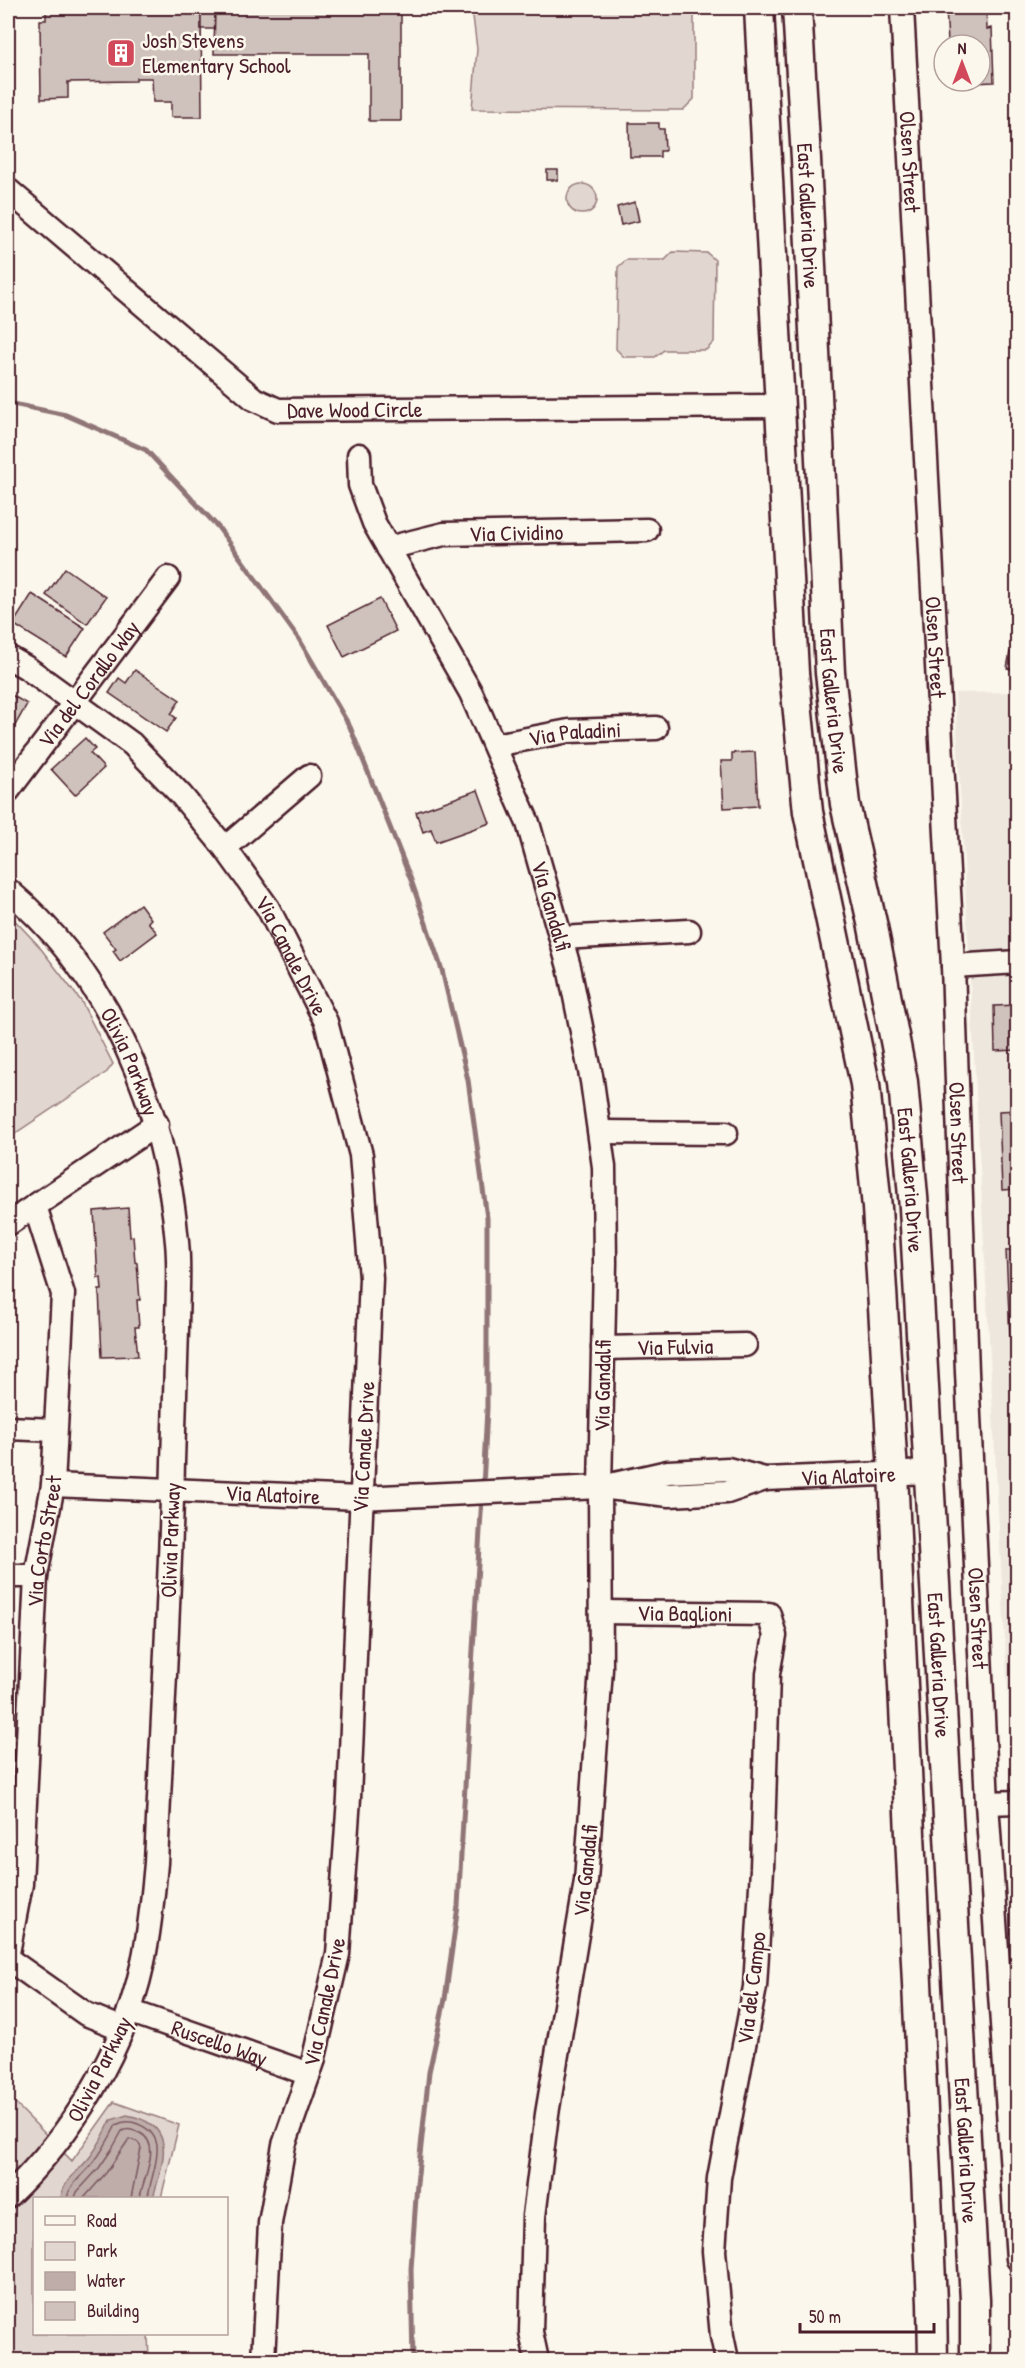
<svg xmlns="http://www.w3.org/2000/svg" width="1025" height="2368" viewBox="0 0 1025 2368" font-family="'Patrick Hand',sans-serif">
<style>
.built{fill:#eee7de}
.green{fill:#e2d7d0;stroke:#967b7e;stroke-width:1.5}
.water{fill:#bfadaa;stroke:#907477;stroke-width:1.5}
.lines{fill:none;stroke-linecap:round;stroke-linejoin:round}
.shore{stroke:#79585e;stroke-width:1.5}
.stream{stroke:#907477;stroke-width:5}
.building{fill:#cfc2bc;stroke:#4a1f2b;stroke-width:1.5}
.minor-casing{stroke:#4a1f2b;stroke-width:27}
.major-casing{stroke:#4a1f2b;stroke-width:33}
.minor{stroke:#fbf7ec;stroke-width:22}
.major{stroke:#fbf7ec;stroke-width:28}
.labels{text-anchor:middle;stroke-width:5;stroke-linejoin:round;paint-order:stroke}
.poi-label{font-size:22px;fill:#4a1f2b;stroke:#fbf7ec;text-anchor:start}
.street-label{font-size:22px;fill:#4a1f2b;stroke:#fbf7ec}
</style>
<rect width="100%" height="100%" fill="#fbf7ec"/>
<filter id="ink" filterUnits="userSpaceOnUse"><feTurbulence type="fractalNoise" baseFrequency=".0167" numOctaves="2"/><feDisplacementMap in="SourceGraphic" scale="12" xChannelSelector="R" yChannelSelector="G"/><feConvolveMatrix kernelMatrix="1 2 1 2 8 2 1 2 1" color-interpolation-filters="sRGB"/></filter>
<g filter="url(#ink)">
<polygon class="built" points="1017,692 1017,1869 955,693"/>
<g class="green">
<polygon points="472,8 694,8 694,99 683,110 472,109 477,49"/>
<circle cx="582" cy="199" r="15"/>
<polygon points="673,252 707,253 715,260 714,342 706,350 664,350 655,357 624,357 616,349 618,267 626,260 665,260"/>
<polygon points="8,913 38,945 81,1001 113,1064 107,1072 8,1138"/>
<polygon points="8,2096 72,2161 114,2102 179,2125 161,2198 34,2198 34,2334 148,2334 149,2360 8,2360"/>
</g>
<path class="water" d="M127,2115C179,2125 163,2161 153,2198H61C62,2181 80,2170 90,2157C99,2145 105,2133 111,2120Z"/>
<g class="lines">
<g class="shore">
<path d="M67,2198C70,2183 84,2175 93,2163C103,2151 109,2139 116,2125C123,2121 131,2121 138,2124C173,2138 150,2172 148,2198"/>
<path d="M75,2198L77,2192L99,2168L112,2149L122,2131C128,2128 133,2130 140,2133C163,2145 142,2179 140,2198"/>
<polyline points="84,2198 106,2173 129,2139 138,2142 141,2148 131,2198"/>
</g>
<g class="stream">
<polyline points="8,403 66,415 146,450 218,527 299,639 350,727 411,880 442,970 468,1080 487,1218 487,1408 483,1487"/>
<polyline points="413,2360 411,2269 417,2183 429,2072 445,1999 458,1906 482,1496"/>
</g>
</g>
<g class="building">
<polygon points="46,8 201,8 202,117 171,117 171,102 153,102 152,78 136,78 136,81 68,82 68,98 41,99 40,20 46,20"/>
<rect x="201" y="8" width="14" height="21"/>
<polygon points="215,8 401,8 401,121 369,121 369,54 214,54"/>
<polygon points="946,8 986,8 987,29 992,28 994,82 972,83 980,81 980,45 957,45 957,42 948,42"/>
<polygon points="629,123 659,123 659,129 664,129 665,151 660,151 660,157 630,157"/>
<rect x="547" y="170" width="11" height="10"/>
<polygon points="635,202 639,221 621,225 617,207"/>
<polygon points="65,568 106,597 87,624 46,595"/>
<polygon points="32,594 85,628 66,657 13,624"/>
<polygon points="380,599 396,631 344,657 328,625"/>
<polygon points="1010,652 1018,654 1018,671 1007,668"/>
<polygon points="135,670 180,700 171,714 176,718 166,732 109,693 119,678 126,683"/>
<polygon points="8,693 27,704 8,738"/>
<polygon points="85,738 95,749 90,753 104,768 75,795 51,769"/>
<polygon points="755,752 758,806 724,808 721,761 732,761 732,753"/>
<polygon points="478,790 490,823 436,842 431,829 423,832 416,812"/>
<polygon points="140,904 151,919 148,922 157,933 120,961 113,951 116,949 103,932"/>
<polygon points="1018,1005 1018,1050 995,1051 994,1006"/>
<polygon points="1018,1110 1018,1189 1002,1190 999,1111"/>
<polygon points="128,1208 130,1237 133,1236 135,1262 137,1263 140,1300 137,1300 139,1327 135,1327 138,1356 102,1357 99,1290 102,1290 101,1278 98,1278 94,1211"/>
<polygon points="1006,1250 1018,1250 1018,1335 1010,1336"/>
</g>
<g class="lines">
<g class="minor-casing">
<g id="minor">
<path id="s1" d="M902,8L953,966L967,1372L987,1803L1018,2259"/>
<path id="s2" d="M8,190L254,399L278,410L781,406"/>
<path id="s3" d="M359,455L360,485L374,523L471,693L528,823L569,967L592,1081L604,1167L605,1263L600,1487L601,1669L586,1881L547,2114L534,2216L531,2332L537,2360"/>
<path id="s4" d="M388,548L444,534L647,530"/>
<path id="s5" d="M8,657L27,668L132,744L181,795L225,848L268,908L326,1022L361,1155L371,1278L349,1798L338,1954L313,2062L284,2145L270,2223L263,2360"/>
<path id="s6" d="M495,745L569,731L656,728"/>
<path id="s7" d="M8,791L168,578"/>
<polyline points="225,848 309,776"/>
<path id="s8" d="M8,890C111,977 166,1110 177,1242C180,1271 177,1300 177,1329C176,1374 174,1418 173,1462C170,1596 162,1729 156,1863C153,1896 150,1929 143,1962C124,2051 73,2134 8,2196"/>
<polyline points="561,938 689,931"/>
<polyline points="953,966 1018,962"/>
<polyline points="600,1132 726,1133"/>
<polyline points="8,1224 157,1124"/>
<path id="s9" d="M603,1348L745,1345"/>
<polyline points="8,1428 55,1430"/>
<path id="s10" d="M615,1484L668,1472L728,1469L765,1479L929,1472"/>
<path id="s11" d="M53,1485L360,1498L600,1487L669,1495L727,1492L765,1479"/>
<polyline points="8,1576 36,1576"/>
<path id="s12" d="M601,1612L769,1614L775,1636L768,1674L762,1869L755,1987L719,2178L714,2251L722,2336L727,2360"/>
<polyline points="987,1803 1018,1802"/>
<path id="s13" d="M8,1953L21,1884L36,1576L53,1485L63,1294L35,1206"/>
<polyline points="8,1959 86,2014 123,2029"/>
<path id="s14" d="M129,2011L309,2074"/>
</g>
</g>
<g class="major-casing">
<g id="major">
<polyline points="759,8 794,673 808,812 865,1084 877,1208 893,1473 932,2302 933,2360"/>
<path id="s15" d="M797,8L806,159L830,673L845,804L873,927L903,1082L914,1208L975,2300V2360"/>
</g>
</g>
<use href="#minor" class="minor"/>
<use href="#major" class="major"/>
</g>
</g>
<defs>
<g id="building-square" transform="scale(1.5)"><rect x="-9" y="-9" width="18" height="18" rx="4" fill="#d1495b" stroke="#fbf7ec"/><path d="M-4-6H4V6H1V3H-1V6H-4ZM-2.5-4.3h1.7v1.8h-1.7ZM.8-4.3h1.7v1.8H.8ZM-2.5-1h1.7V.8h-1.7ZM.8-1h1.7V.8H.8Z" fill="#fff"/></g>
</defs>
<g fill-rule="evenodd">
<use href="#building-square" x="121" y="53"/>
</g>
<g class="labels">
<g class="poi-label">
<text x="142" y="48">Josh Stevens<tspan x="142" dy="25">Elementary School</tspan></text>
</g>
<g class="street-label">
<text dy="8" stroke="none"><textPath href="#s1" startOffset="154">Olsen Street</textPath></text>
<text dy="8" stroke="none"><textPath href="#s15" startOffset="208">East Galleria Drive</textPath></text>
<text dy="8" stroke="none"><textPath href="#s2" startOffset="426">Dave Wood Circle</textPath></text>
<text dy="8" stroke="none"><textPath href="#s4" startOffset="130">Via Cividino</textPath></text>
<text dy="8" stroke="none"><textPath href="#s1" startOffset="640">Olsen Street</textPath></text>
<text dy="8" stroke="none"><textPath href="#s7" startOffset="134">Via del Corallo Way</textPath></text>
<text dy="8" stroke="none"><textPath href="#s15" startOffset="694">East Galleria Drive</textPath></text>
<text dy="8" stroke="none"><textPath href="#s6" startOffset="81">Via Paladini</textPath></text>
<text dy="8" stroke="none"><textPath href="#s3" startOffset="494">Via Gandalfi</textPath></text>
<text dy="8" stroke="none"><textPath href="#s5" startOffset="418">Via Canale Drive</textPath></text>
<text dy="8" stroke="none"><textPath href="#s8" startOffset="213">Olivia Parkway</textPath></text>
<text dy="8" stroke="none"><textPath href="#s1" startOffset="1126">Olsen Street</textPath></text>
<text dy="8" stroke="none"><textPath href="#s15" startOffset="1180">East Galleria Drive</textPath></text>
<text dy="8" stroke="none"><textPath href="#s9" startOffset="72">Via Fulvia</textPath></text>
<text transform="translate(602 1386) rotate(-89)" y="8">Via Gandalfi</text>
<text transform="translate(363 1447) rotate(-87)" y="8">Via Canale Drive</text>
<text dy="8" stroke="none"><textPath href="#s10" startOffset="236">Via Alatoire</textPath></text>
<text dy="8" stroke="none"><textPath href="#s11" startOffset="220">Via Alatoire</textPath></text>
<text transform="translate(170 1540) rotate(-88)" y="8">Olivia Parkway</text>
<text dy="8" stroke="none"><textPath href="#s13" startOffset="414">Via Corto Street</textPath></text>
<text dy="8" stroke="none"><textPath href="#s12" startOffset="84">Via Baglioni</textPath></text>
<text dy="8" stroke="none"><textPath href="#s1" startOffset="1612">Olsen Street</textPath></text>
<text dy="8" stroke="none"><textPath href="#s15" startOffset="1666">East Galleria Drive</textPath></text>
<text transform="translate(585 1871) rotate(-84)" y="8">Via Gandalfi</text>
<text transform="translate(751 1988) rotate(-83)" y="8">Via del Campo</text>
<text transform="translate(324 2002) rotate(-78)" y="8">Via Canale Drive</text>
<text dy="8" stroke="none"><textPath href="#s14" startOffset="96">Ruscello Way</textPath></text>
<text transform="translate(99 2069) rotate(-63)" y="8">Olivia Parkway</text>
<text dy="8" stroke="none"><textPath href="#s15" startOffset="2152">East Galleria Drive</textPath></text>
</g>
</g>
<rect width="1025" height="2368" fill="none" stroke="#fbf7ec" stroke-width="30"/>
<rect x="15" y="15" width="995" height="2338" fill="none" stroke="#4a1f2b" stroke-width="2" filter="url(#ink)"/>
<rect x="33" y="2197" width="195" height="138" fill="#fbf7ec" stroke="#b4a19f" stroke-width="1.5"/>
<rect x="45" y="2216" width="30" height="9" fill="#fbf7ec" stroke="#b4a19f" stroke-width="1.5"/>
<text x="87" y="2227" font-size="18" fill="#4a1f2b">Road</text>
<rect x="45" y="2242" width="30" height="18" fill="#e2d7d0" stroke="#b4a19f" stroke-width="1.5"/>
<text x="87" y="2257" font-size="18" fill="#4a1f2b">Park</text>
<rect x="45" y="2272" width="30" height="18" fill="#bfadaa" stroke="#b4a19f" stroke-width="1.5"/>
<text x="87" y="2287" font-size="18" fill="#4a1f2b">Water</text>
<rect x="45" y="2302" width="30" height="18" fill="#cfc2bc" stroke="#b4a19f" stroke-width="1.5"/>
<text x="87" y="2317" font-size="18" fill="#4a1f2b">Building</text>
<g transform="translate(962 63)"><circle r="28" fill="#fbf7ec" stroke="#b4a19f" stroke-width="1.5"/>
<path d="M0-4.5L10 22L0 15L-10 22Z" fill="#d1495b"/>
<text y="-9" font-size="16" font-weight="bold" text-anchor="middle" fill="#4a1f2b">N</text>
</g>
<path d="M800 2323v9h134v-9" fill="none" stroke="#4a1f2b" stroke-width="3"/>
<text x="809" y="2323" font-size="18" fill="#4a1f2b" stroke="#fbf7ec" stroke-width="4.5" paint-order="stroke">50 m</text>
</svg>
